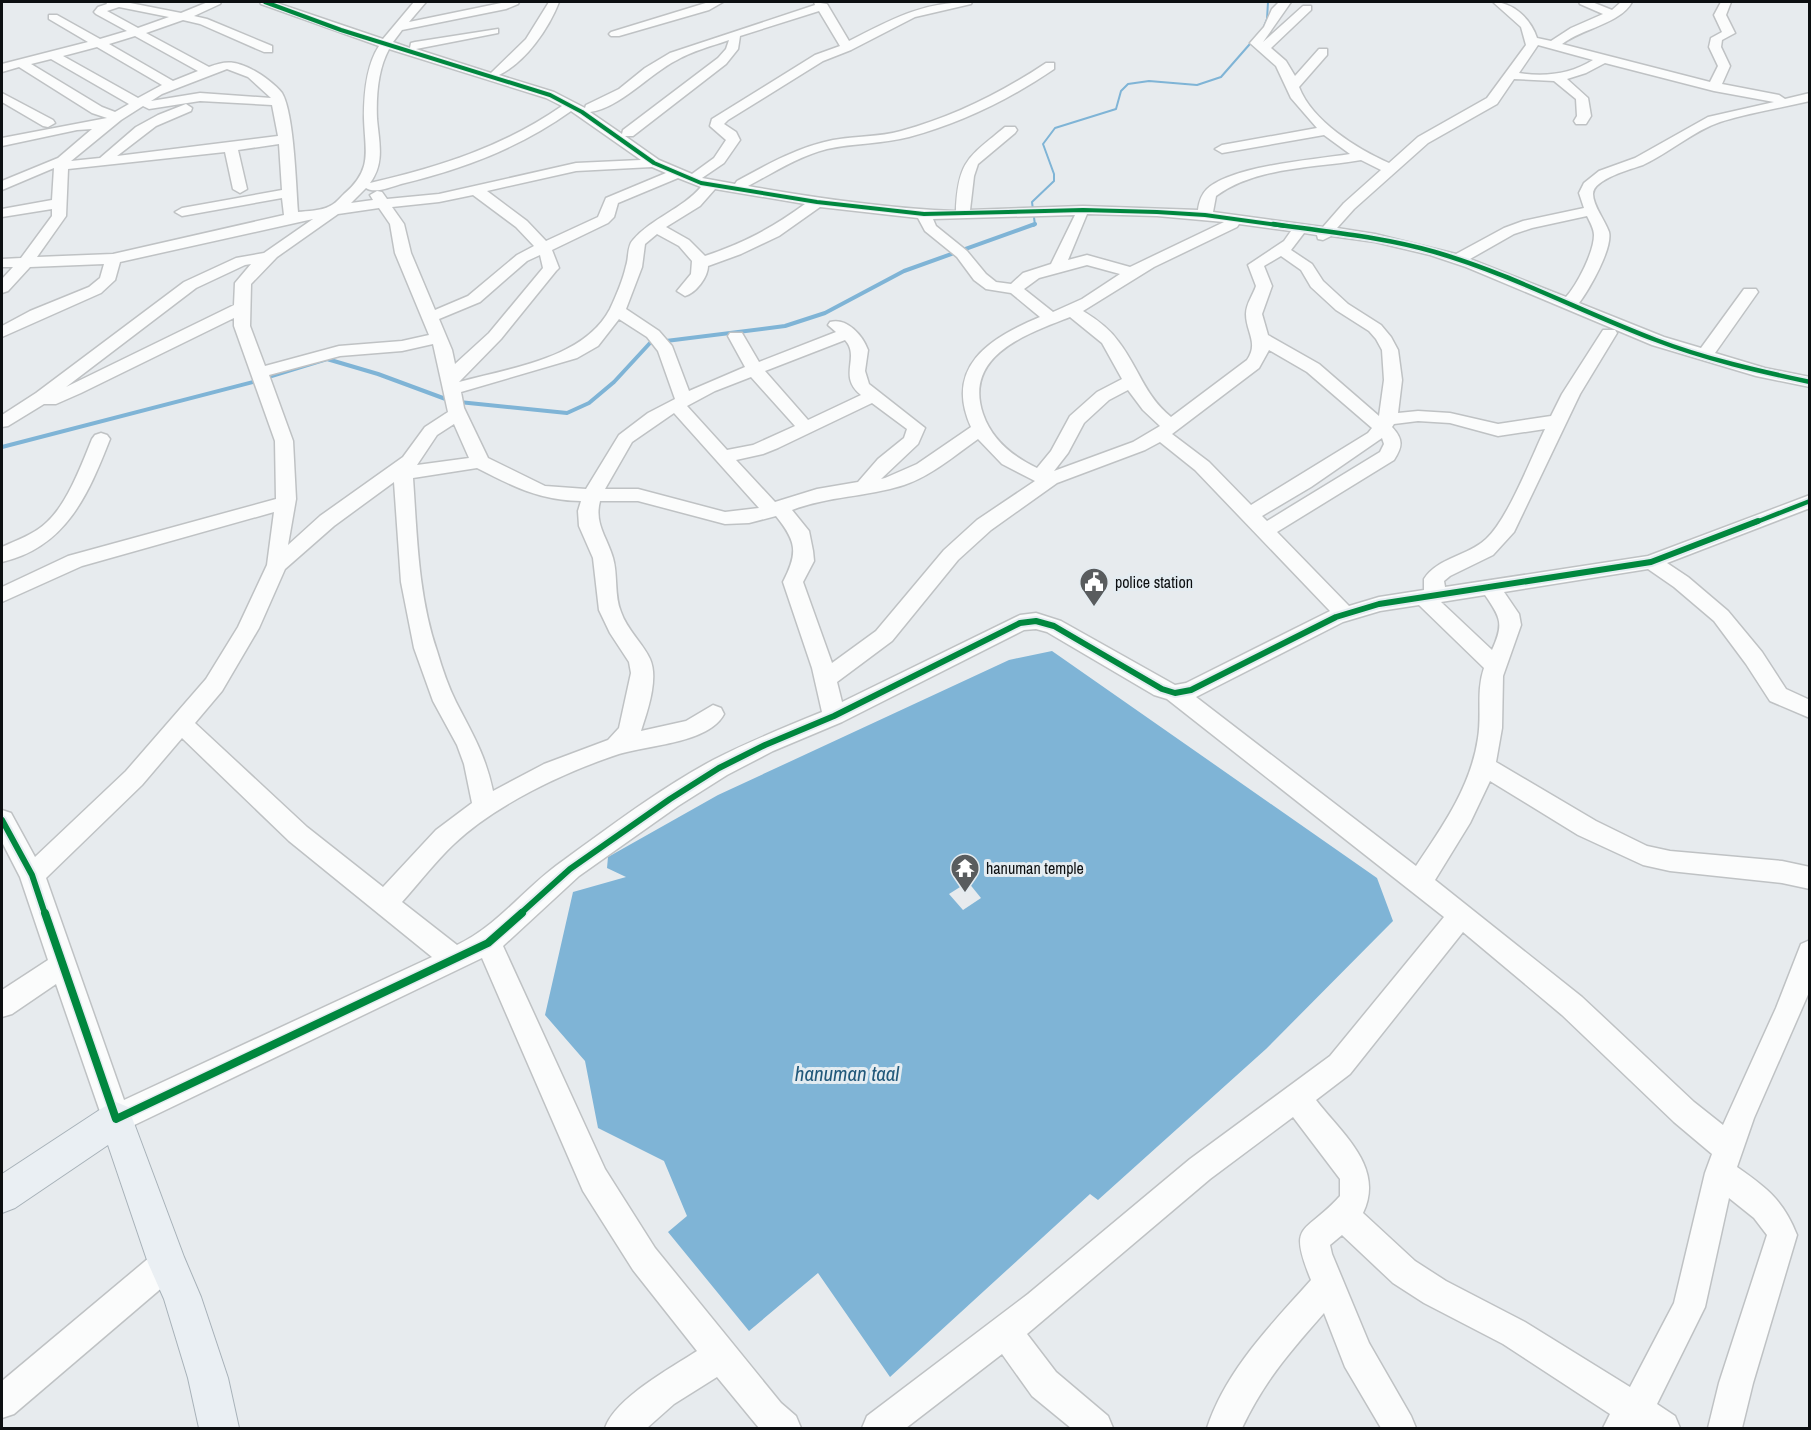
<svg xmlns="http://www.w3.org/2000/svg" width="1811" height="1430" viewBox="0 0 1811 1430" font-family="'Archivo Narrow',sans-serif">
<style>
.water{fill:#7fb4d6;fill-rule:evenodd}
.lines{fill:none;stroke-linecap:round;stroke-linejoin:round}
.stream-far1{stroke:#7fb4d6;stroke-width:2}
.stream{stroke:#7fb4d6;stroke-width:4}
.minor-casing{stroke:#bfc2c4;stroke-width:3}
.major-casing{stroke:#a8b2b9;stroke-width:2}
.minor{fill:#fbfcfc;fill-rule:evenodd}
.major{fill:#eaeff3;fill-rule:evenodd}
.cycleway-far3-casing{stroke:#e4ecf1;stroke-width:6}
.cycleway-far2-casing{stroke:#e4ecf1;stroke-width:8}
.cycleway-far1-casing{stroke:#e4ecf1;stroke-width:10}
.cycleway-casing{stroke:#e4ecf1;stroke-width:11}
.cycleway-far3{stroke:#00873e;stroke-width:4}
.cycleway-far2{stroke:#00873e;stroke-width:4.5}
.cycleway-far1{stroke:#00873e;stroke-width:6}
.cycleway{stroke:#00873e;stroke-width:8}
.labels{text-anchor:middle;stroke-width:6;stroke-linejoin:round;paint-order:stroke}
.poi-label{font-size:16px;fill:#0c0f11;stroke:#e4ecf1;text-anchor:start}
.near-water-label{font-size:21px;font-style:italic;fill:#21587a;stroke:#e4ecf1}
</style>
<rect width="100%" height="100%" fill="#e7ebee"/>
<path class="water" d="M1052,651L1377,878L1393,921L1266,1049L1098,1200L1090,1194L890,1377L818,1273L749,1331L668,1232L687,1216L664,1161L598,1128L585,1061L545,1015L573,892L626,877L607,868L608,857L718,795L1009,660ZM968,882L981,898L963,910L949,894Z"/>
<g class="lines">
<polyline class="stream-far1" points="1033,226 1035,225 1032,202 1054,181 1054,174 1043,144 1055,128 1116,109 1121,91 1128,84 1149,81 1197,85 1221,77 1263,29 1267,19 1268,2"/>
<g class="stream">
<polyline points="265,378 327,359 378,374 451,401"/>
<polyline points="459,402 567,413 589,403 614,382 650,343 785,326 825,313 904,271 1035,224"/>
<polyline points="2,447 257,381"/>
</g>
<g class="minor-casing">
<g id="minor">
<path d="M106,2H125L181,13L208,2H221L220,4L194,16L207,19L272,46V52H264L200,24L183,20L146,33L209,67C226,60 236,61 253,70C261,74 276,85 282,93C294,113 296,186 298,212C307,211 321,211 330,206C335,204 340,198 344,194C373,169 365,152 364,118C364,94 366,66 379,46L261,4L260,2H274L383,39L414,2H426L409,22L506,2H519L518,4L506,9L402,30L393,42L410,48L411,43L415,42L498,29V33L416,49L491,73L526,39L549,2H559C549,28 526,62 499,75L554,92L585,108L586,105L619,89L645,68L670,53L815,5L814,2L827,4L849,41C892,19 922,2 972,2L971,4L915,17L851,50L823,61L728,120L724,124L736,132L740,140L724,163L702,178L735,184L737,181C768,164 798,147 833,140C856,136 879,137 901,131C953,117 1001,93 1046,63H1054V69C1010,99 961,123 909,137C882,144 854,143 827,149C799,156 773,173 748,186C816,198 885,208 954,211H956C958,160 969,157 1005,127H1015L1017,130L1015,133L978,164L974,176L970,210L1083,206L1198,210C1199,202 1201,195 1207,189C1234,165 1313,160 1350,154L1324,135L1222,153L1215,149L1222,145L1317,128L1291,98L1276,66L1250,43L1264,27L1272,9L1279,2H1291L1263,42L1303,6H1311V10L1271,48L1286,61L1295,76L1319,49H1327V55L1299,87C1312,121 1357,149 1389,163L1418,137L1487,98L1526,45L1521,27L1493,2C1513,2 1531,19 1537,38L1551,41L1571,28L1603,14L1580,4L1579,2H1592L1612,10L1621,2H1632C1620,24 1583,28 1562,44L1710,82L1718,66L1709,47L1711,38L1722,32L1714,15L1721,2H1731L1726,15L1735,33L1722,40L1721,47L1730,66L1722,84L1779,95L1785,99L1810,93V101C1780,108 1749,113 1720,122C1693,131 1669,153 1643,165C1632,169 1593,179 1593,194C1593,206 1605,220 1609,232C1613,248 1589,290 1579,303L1664,337L1701,348L1744,289H1756L1758,292L1715,353L1765,368L1810,377V387L1756,376L1652,345L1466,267L1430,255L1375,242L1331,236L1323,240L1318,239L1317,235L1304,233L1291,250L1312,264L1323,281L1348,304L1381,325L1391,337L1398,350L1402,380L1398,413L1418,411L1450,413L1498,424L1551,416L1562,394L1603,330H1615L1617,333L1580,394L1514,532L1493,555L1450,576L1444,581L1445,587L1648,556L1810,495V508L1667,563L1688,577L1728,611L1762,652L1786,689L1810,700V718L1770,701L1746,664L1714,621L1674,587L1648,569L1504,592L1519,614L1521,625L1503,676L1502,728L1496,762L1596,821L1647,846L1670,851L1782,861L1810,867V889L1782,883L1670,871L1643,865L1578,835L1490,781L1470,823L1435,880L1582,997L1694,1102L1723,1125L1776,1008L1801,944L1810,940V990L1754,1118L1737,1167C1767,1188 1783,1200 1797,1235L1753,1383L1742,1428H1708L1719,1383L1767,1235L1754,1218L1729,1198L1705,1307L1657,1404L1675,1416L1680,1428H1603L1610,1414L1503,1344L1424,1303L1393,1283L1342,1235L1330,1245L1332,1254L1369,1343L1411,1416L1416,1428H1381L1345,1367L1324,1313C1289,1353 1265,1380 1242,1428H1207C1226,1370 1271,1325 1311,1280C1287,1221 1305,1235 1340,1196V1179L1293,1117L1210,1179L1027,1334L1056,1372L1108,1416L1113,1428H1071L1032,1396L1002,1354L906,1428H862L867,1416L1028,1294L1190,1159L1330,1056L1444,917L1167,699L1154,695L1047,632L1036,629L1024,630L842,722L773,751L727,775L678,806L579,876L503,946L605,1169L655,1248L781,1403L796,1416L801,1428H759L717,1377L674,1404L647,1428H605C615,1398 671,1368 697,1351L633,1270L583,1191L482,958L126,1129L116,1133L106,1129L56,984L12,1014L2,1017V990L48,960L20,877L2,842V810L11,813L35,857L126,771L206,679L238,627L267,565L274,512L82,566L2,602V587L68,556L276,499L275,441L234,326V318L81,393L56,404H44L8,426L2,427V415L36,393L184,282L236,258L264,253L313,219L120,262L115,280L101,293L2,337V326L30,311L89,287L100,278L104,264L30,267L8,291L2,293V279L13,267H2V259L21,258L52,216V209L2,217V209L52,200L54,168L2,190V181L58,158L92,129L77,130L2,146V138L107,118L92,113L19,67L2,72V64L88,42L49,19V15H57L100,39L127,31L96,14L94,12L98,7L107,4ZM119,7L169,17L138,28L107,11ZM819,11L840,46L815,55L712,119L710,126L726,140L714,158L692,174L659,160L625,136H633L726,64L738,49L740,36ZM135,36L198,71L173,81L109,44ZM729,40L726,49L718,58L623,130L622,134L590,112C620,108 649,74 677,60C692,51 712,46 729,40ZM1538,45L1593,60C1571,74 1545,77 1519,73ZM97,47L162,85L138,98L63,56ZM389,49L546,98L562,106C503,147 439,167 370,183C385,163 379,142 377,119C376,96 378,69 389,49ZM51,59L129,104L115,112L102,107L31,64ZM1605,63L1714,91L1774,102L1708,117L1635,158L1599,171L1584,183L1579,193L1584,208L1523,221L1504,228L1456,254L1375,234L1337,228L1354,209L1428,143L1497,104L1514,79L1554,81L1576,99L1577,116L1574,121L1576,124H1586L1591,116L1588,98L1567,79L1586,73ZM227,69L248,77L271,98L200,93L151,101L162,94ZM200,101L272,105L278,136L117,156L156,126L191,111L192,108L186,104L158,115L136,127L100,158L71,161L121,120L143,106L149,109ZM571,111L641,160L576,163L439,194L387,199L382,192L377,191L370,195L373,200L351,203L366,188C374,194 391,187 401,184C463,169 519,148 571,111ZM279,144L282,190L182,208L175,212L182,216L282,198L284,215L113,254L37,257L66,216L68,169L225,152L233,189L240,193L247,189L238,150ZM1361,160L1381,170L1344,203L1323,227L1213,212L1216,196C1255,167 1314,168 1361,160ZM652,167L666,173L606,198L598,217L546,241L527,221L487,191L576,171ZM678,178L701,187C682,209 652,218 633,240C627,246 629,258 626,266C623,280 616,296 610,309C584,359 509,368 459,382L501,339L556,271L559,268L552,250L608,223L614,217L618,203ZM715,189L805,204C772,228 744,243 705,256L689,240L666,227L700,206ZM473,195L516,227L534,246L517,255L468,296L435,310L411,253L404,224L392,207L439,202ZM820,207L918,218L925,231L957,257L974,280L986,289L1011,293L1040,317C989,338 944,367 971,427L917,464L885,478L881,479L918,444L925,428L869,384L865,371L868,350C863,336 847,317 830,322L828,325L836,332L759,362L742,333H730L728,336L745,367L689,391L672,346L659,331L626,309L642,267L645,244L657,234L679,246L692,261L691,274L677,291L685,296C696,293 708,277 708,266L741,254L779,236ZM379,208L390,224L395,253L429,335L402,341L339,346L265,366L250,326L251,284L277,257L338,214ZM1087,214L1157,216L1224,222L1130,267L1087,255L1068,260ZM1075,215L1051,264L1023,273L1011,284L996,282L986,274L967,251L936,226L933,219ZM1587,216C1590,222 1594,229 1594,235C1594,252 1577,285 1566,297L1470,259L1514,234L1532,228ZM1239,224L1291,231L1284,241L1248,265L1256,286C1253,295 1246,304 1246,314C1246,332 1259,343 1247,360L1171,417C1144,395 1139,368 1118,341C1109,328 1096,319 1083,311L1154,267L1237,227ZM540,255L543,268L489,333L455,364L452,350L439,319L480,302L527,261ZM1281,256L1301,270L1311,287L1336,310L1369,331L1376,339L1382,350L1384,380L1379,416L1319,364L1268,335L1262,314L1272,286L1264,266ZM251,264L235,283L234,305L66,387L196,288L245,265ZM1087,265L1120,274L1082,299L1053,312L1024,289L1039,278ZM1070,317L1102,343L1122,379L1097,392L1070,416L1051,451L1037,468C1012,456 992,440 983,414C963,355 1027,334 1070,317ZM619,319L647,337L658,351L675,399L648,413L619,435L586,489L545,486L488,458L464,408L461,392L577,358L598,346ZM845,340C861,357 837,376 861,395L808,420L765,371ZM433,344L448,412L425,427L403,457L320,516L288,545L296,499L293,441L269,375L340,356L402,351ZM1269,350L1307,372L1372,428L1368,433L1251,505L1209,462L1172,434L1259,368ZM751,377L795,426L753,445L727,450L687,406L715,391ZM1128,390L1143,410L1160,426L1133,442L1054,471L1068,453L1084,423L1109,400ZM872,403L907,429L904,438L878,459L858,482L817,489L775,502L736,460L763,454L778,448ZM674,413L759,508L725,512L638,489H605L632,442ZM1418,421L1450,423L1498,436L1545,429C1531,458 1508,519 1486,539C1468,556 1437,558 1424,579V590L1379,597L1349,606L1277,532L1394,460C1403,446 1403,439 1392,427L1394,424ZM454,424L469,458L417,465L437,435ZM1382,438L1384,444L1380,452L1267,521L1262,516L1311,487ZM978,439L1002,464L1035,481L977,520L944,550L876,631L832,663L803,582L814,561L813,551L809,531L792,510C828,496 867,497 904,485C931,476 954,456 978,439ZM1160,442L1195,470L1330,611L1186,683L1175,685L1061,621L1036,613L1020,615L842,702L837,682L892,641L958,560L991,530L1057,483L1145,450ZM477,468C512,486 541,501 581,501L578,511L579,526L593,558L599,610L610,633L629,662L631,673L619,728L608,740L544,764L493,791C485,754 473,735 456,702C448,686 442,668 437,651C418,595 417,535 413,478ZM394,482L401,582L414,648L433,701L457,745L464,764L472,803L436,830L383,887L307,827L195,723L222,691L259,628L285,569L334,526ZM600,501H638L725,524L749,523L776,516C797,542 798,553 783,582L812,668L822,712C785,727 748,742 713,760C661,788 612,825 564,860C526,886 499,925 457,945L402,902C419,883 436,861 454,844C496,804 565,772 619,754C649,745 709,743 724,714L721,708L713,705L686,721L641,731C647,712 659,679 650,659C642,642 627,630 621,612C614,596 618,575 613,558C607,537 594,524 600,501ZM1485,595C1501,618 1504,624 1492,650L1441,602ZM1419,605L1484,668C1476,691 1482,714 1478,738C1471,786 1443,826 1416,866L1196,697L1343,622L1380,611ZM182,738L289,841L432,957L124,1100L46,878L142,785ZM1463,932L1562,1015L1674,1122L1712,1154L1705,1173L1674,1303L1630,1387L1525,1322L1446,1281L1415,1261L1363,1213C1385,1167 1342,1134 1316,1100L1350,1074Z"/>
<polygon points="709,2 723,2 709,10 619,36 611,36 609,34 611,32"/>
<polygon points="2,93 53,120 55,123 48,127 43,126 2,102"/>
<path d="M101,433L107,435L110,439C88,495 66,547 2,562V547C17,540 35,534 47,522C67,504 82,464 92,439L95,435Z"/>
<polygon points="167,1247 178,1252 183,1263 178,1274 14,1414 2,1418 2,1381 156,1252"/>
</g>
</g>
<g class="major-casing">
<polygon id="major" points="116,1102 128,1107 184,1257 201,1297 228,1378 239,1428 199,1428 188,1378 164,1299 148,1263 108,1145 15,1208 2,1213 2,1174 104,1107"/>
</g>
<use href="#minor" class="minor"/>
<use href="#major" class="major"/>
<g class="cycleway-far3-casing">
<polyline id="cycleway-far3" points="265,2 341,30 550,95 582,112 654,163 701,183 817,202 924,214 1083,210 1157,212 1205,215 1285,226"/>
</g>
<g class="cycleway-far2-casing">
<g id="cycleway-far2">
<path d="M1273,224C1328,232 1383,237 1435,252C1511,274 1582,312 1656,340C1705,359 1759,371 1810,382"/>
<polyline points="1754,523 1810,501"/>
</g>
</g>
<g class="cycleway-far1-casing">
<g id="cycleway-far1">
<polyline points="2,820 32,875 45,914"/>
<polyline points="520,914 570,869 670,799 719,768 765,745 834,716 1020,623 1036,621 1054,626 1162,689 1175,693 1191,690 1336,617 1379,604 1651,562 1758,521"/>
</g>
</g>
<g class="cycleway-casing">
<polyline id="cycleway" points="45,913 116,1119 488,943 522,913"/>
</g>
<use href="#cycleway-far3" class="cycleway-far3"/>
<use href="#cycleway-far2" class="cycleway-far2"/>
<use href="#cycleway-far1" class="cycleway-far1"/>
<use href="#cycleway" class="cycleway"/>
</g>
<defs>
<g id="civic-pin" transform="scale(1.5)"><path d="M0 17L-7.5 6A9.5 9.5 0 1 1 7.5 6Z" fill="#595c5e" stroke="#e4ecf1"/><path d="M-.6-6.5H3V-4.5H.6V-3L4-1V1h2V6H-6V1h2V-1L-.6-3ZM-1.2 2.5V6h2.4V2.5Z" fill="#fff"/></g>
<g id="temple-pin" transform="scale(1.5)"><path d="M0 17L-7.5 6A9.5 9.5 0 1 1 7.5 6Z" fill="#595c5e" stroke="#e4ecf1"/><path d="M0-6L5-2H3V0L6.5 2.5H4V6H1.5V3h-3V6H-4V2.5H-6.5L-3 0V-2H-5Z" fill="#fff"/></g>
</defs>
<g fill-rule="evenodd">
<use href="#civic-pin" x="1094" y="582"/>
<use href="#temple-pin" x="965" y="868"/>
</g>
<g class="labels">
<g class="poi-label">
<text x="1115" y="588">police station</text>
<text x="986" y="874">hanuman temple</text>
</g>
<g class="near-water-label">
<text x="847" y="1081">hanuman taal</text>
</g>
</g>
<rect width="1811" height="1430" fill="none" stroke="#0c0f11" stroke-width="6"/>
</svg>
